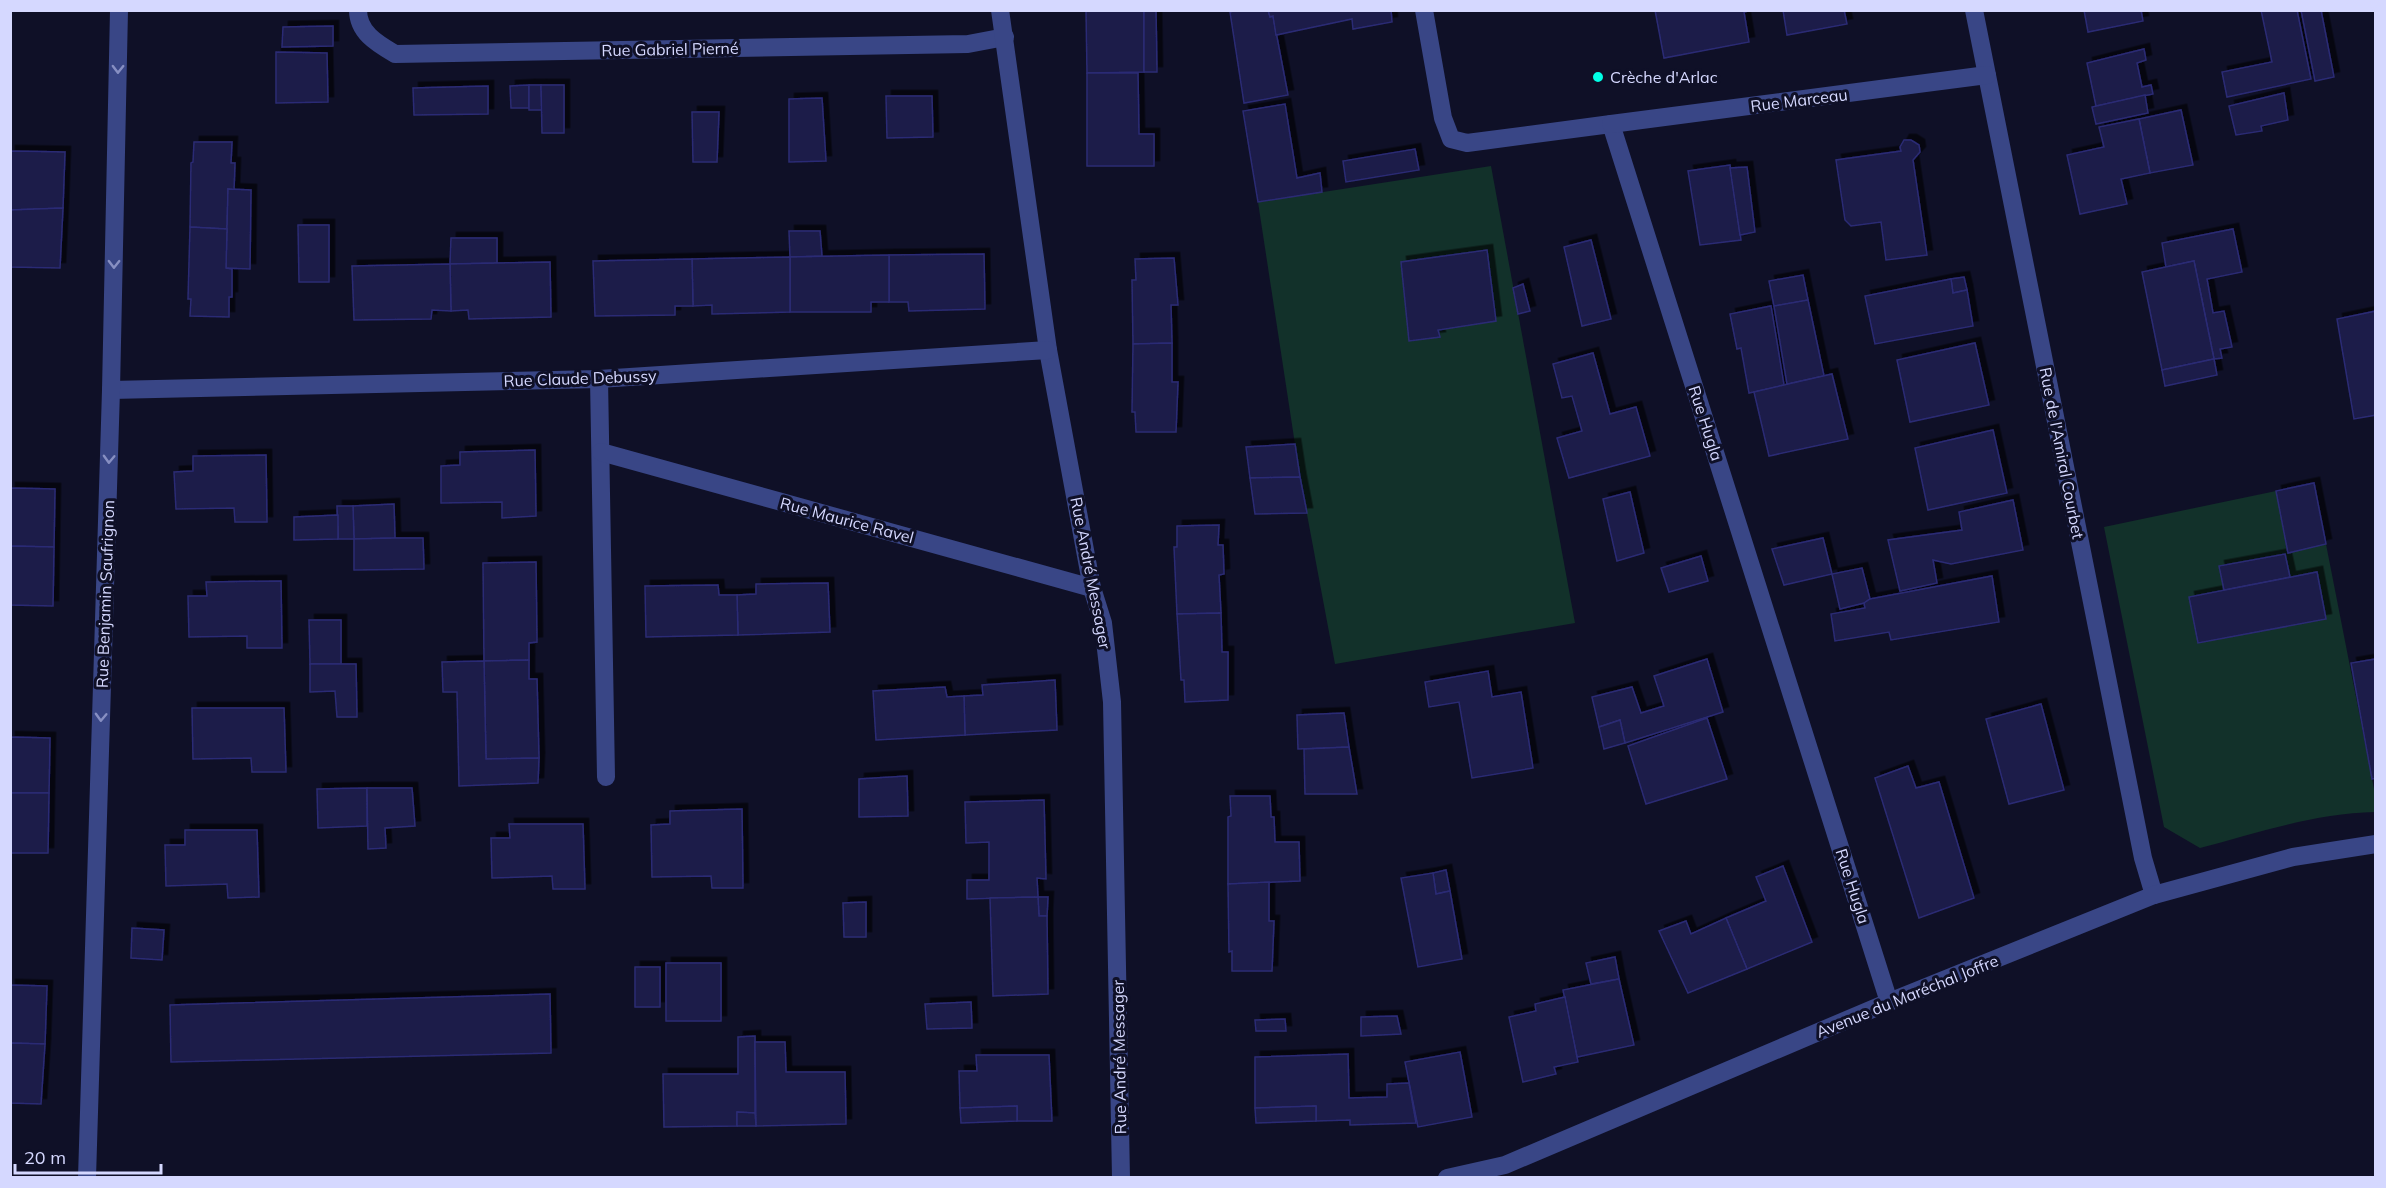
<svg xmlns="http://www.w3.org/2000/svg" width="2386" height="1188" viewBox="0 0 2386 1188" font-family="Mulish,sans-serif">
<style>
.green{fill:#12312a}
.building{fill:#1b1b48;stroke:#2c2c74;stroke-width:1.5;filter:url(#shadow)}
.lines{fill:none;stroke-linecap:round;stroke-linejoin:round}
.minor{stroke:#394686;stroke-width:18}
.oneway{stroke:#878fc2}
.poi-dot{fill:#01ffe6;stroke:#0f1027;stroke-width:2}
.labels{text-anchor:middle;stroke-width:6;stroke-linejoin:round;paint-order:stroke}
.street-label{font-size:16px;fill:#d5d8ff;stroke:#0f1027}
.poi-label{font-size:16px;fill:#d5d8ff;stroke:#0f1027;text-anchor:start}
</style>
<defs>
<filter id="shadow"><feDropShadow dx="5.5" dy="-5.5" stdDeviation="0" flood-color="#0009"/></filter>
</defs>
<rect width="100%" height="100%" fill="#0f1027"/>
<g class="green">
<polygon points="1491,166 1575,623 1335,664 1300,477 1258,202"/>
<path d="M2314,483L2375,794V812C2316,813 2257,833 2200,848L2164,827L2104,527Z"/>
</g>
<g class="building">
<polygon points="1086,10 1144,10 1144,72 1087,73"/>
<polygon points="1144,10 1156,10 1157,72 1144,72"/>
<polygon points="1237,10 1268,10 1270,17 1273,16 1288,95 1244,103 1230,12"/>
<polygon points="1268,10 1391,10 1392,22 1353,29 1352,19 1276,35 1273,16 1270,17"/>
<polygon points="1655,10 1753,10 1744,12 1749,42 1664,58"/>
<polygon points="1783,10 1844,10 1847,24 1787,35"/>
<polygon points="2084,10 2141,10 2143,21 2088,32"/>
<polygon points="2261,10 2297,10 2311,79 2227,97 2222,72 2272,62"/>
<polygon points="2301,10 2321,10 2334,77 2315,81"/>
<polygon points="333,26 333,46 282,47 283,27"/>
<polygon points="2144,49 2146,60 2137,63 2142,87 2151,85 2153,94 2096,106 2087,63"/>
<polygon points="276,52 327,53 328,102 276,103"/>
<polygon points="1087,73 1138,73 1139,134 1154,134 1154,166 1087,166"/>
<polygon points="529,85 529,108 511,108 510,86"/>
<polygon points="529,85 541,85 542,110 529,110"/>
<polygon points="541,85 564,85 564,133 542,133"/>
<polygon points="488,86 488,114 414,115 413,88"/>
<polygon points="2284,93 2288,120 2261,126 2262,131 2236,135 2229,106"/>
<polygon points="2145,95 2148,113 2096,124 2092,107"/>
<polygon points="886,96 932,96 933,137 887,138"/>
<polygon points="822,98 826,161 789,162 789,99"/>
<polygon points="1285,104 1297,178 1320,173 1322,192 1258,202 1243,111"/>
<polygon points="2181,110 2193,165 2150,173 2139,119"/>
<polygon points="692,112 719,112 717,162 693,162"/>
<polygon points="2139,119 2150,173 2121,179 2127,204 2080,214 2067,155 2104,147 2099,127"/>
<polygon points="1904,140 1911,140 1919,145 1920,152 1913,160 1927,255 1886,260 1881,222 1851,226 1845,220 1836,160 1901,151 1900,147"/>
<polygon points="194,142 232,142 231,163 235,163 234,190 228,189 227,229 190,227 191,163 193,162"/>
<polygon points="1415,149 1419,170 1346,182 1343,161"/>
<polygon points="10,151 65,152 63,208 10,210"/>
<polygon points="1730,165 1741,240 1700,245 1688,171"/>
<polygon points="1747,167 1755,232 1740,235 1730,168"/>
<polygon points="228,189 251,190 250,269 226,268"/>
<polygon points="63,208 60,268 10,267 10,210"/>
<polygon points="298,225 329,225 329,282 299,282"/>
<polygon points="190,227 227,229 226,268 232,269 232,297 229,297 229,317 190,316 191,299 188,299"/>
<polygon points="2233,229 2242,272 2207,279 2213,313 2224,311 2232,347 2220,349 2222,358 2214,359 2194,261 2166,267 2162,243"/>
<polygon points="789,231 820,231 822,256 790,257"/>
<polygon points="451,238 497,238 497,263 450,264"/>
<polygon points="1591,240 1611,319 1582,326 1564,247"/>
<polygon points="1487,250 1496,321 1438,330 1440,337 1409,341 1401,262"/>
<polygon points="984,254 985,309 909,311 908,302 889,302 889,255"/>
<polygon points="889,255 889,302 871,302 871,312 790,312 790,257"/>
<polygon points="790,257 790,312 712,314 712,305 693,306 692,259"/>
<polygon points="1174,258 1178,305 1171,305 1172,343 1133,344 1132,280 1136,280 1135,259"/>
<polygon points="692,259 693,306 675,306 675,315 595,316 593,261"/>
<polygon points="2194,261 2214,359 2162,370 2142,272"/>
<polygon points="550,262 551,317 469,319 468,310 451,311 450,264"/>
<polygon points="450,264 451,311 432,310 431,319 354,320 352,266"/>
<polygon points="1803,275 1808,300 1774,306 1769,281"/>
<polygon points="1964,277 1967,290 1953,293 1951,279"/>
<polygon points="1951,279 1953,293 1967,290 1973,326 1875,344 1865,296"/>
<polygon points="1523,284 1530,311 1518,314 1513,288"/>
<polygon points="1808,300 1824,376 1787,384 1774,306"/>
<polygon points="1771,306 1784,385 1749,393 1741,348 1737,349 1730,314"/>
<polygon points="2376,311 2376,415 2354,419 2337,319"/>
<polygon points="1172,343 1172,382 1178,382 1176,432 1136,432 1135,412 1132,412 1133,344"/>
<polygon points="1975,343 1989,405 1910,422 1897,360"/>
<polygon points="1593,353 1610,414 1636,407 1650,456 1569,478 1557,438 1582,431 1572,396 1562,398 1553,364"/>
<polygon points="2214,359 2217,375 2165,386 2162,370"/>
<polygon points="1832,374 1848,439 1769,456 1754,392"/>
<polygon points="1993,430 2007,493 1928,510 1915,448"/>
<polygon points="1295,444 1300,477 1250,478 1246,447"/>
<polygon points="535,450 536,516 502,518 502,502 441,503 441,466 460,465 460,452"/>
<polygon points="266,455 267,522 235,522 234,508 176,509 174,472 193,471 193,456"/>
<polygon points="1300,477 1307,513 1255,514 1250,478"/>
<polygon points="2314,483 2326,544 2288,553 2276,491"/>
<polygon points="10,488 55,489 54,547 10,546"/>
<polygon points="1630,492 1644,553 1617,561 1603,499"/>
<polygon points="2013,500 2023,550 1951,564 1933,560 1937,583 1900,591 1888,540 1962,530 1959,512"/>
<polygon points="394,504 395,538 354,539 353,506"/>
<polygon points="337,506 353,506 354,539 338,539"/>
<polygon points="338,515 338,539 294,540 294,517"/>
<polygon points="1219,525 1218,545 1223,545 1224,574 1219,575 1221,613 1177,614 1174,547 1177,547 1177,526"/>
<polygon points="395,538 423,538 424,569 354,570 354,539"/>
<polygon points="1823,538 1832,574 1784,585 1772,549"/>
<polygon points="10,546 54,547 53,606 10,605"/>
<polygon points="2285,554 2290,577 2224,590 2219,566"/>
<polygon points="1701,556 1708,581 1669,592 1661,568"/>
<polygon points="536,562 537,642 529,643 529,660 484,661 483,563"/>
<polygon points="1862,568 1870,599 1864,603 1840,609 1832,574"/>
<polygon points="2317,572 2326,619 2198,643 2189,597"/>
<polygon points="1992,576 1999,622 1891,640 1889,632 1835,641 1831,614 1865,608 1864,603 1870,599"/>
<polygon points="281,581 282,648 247,648 247,636 189,637 188,596 207,596 206,582"/>
<polygon points="828,583 830,632 738,635 737,595 756,594 756,584"/>
<polygon points="718,585 719,595 737,595 738,635 646,637 645,586"/>
<polygon points="1221,613 1222,652 1228,652 1228,700 1185,702 1184,680 1181,680 1177,614"/>
<polygon points="309,620 341,620 341,664 310,664"/>
<polygon points="1707,659 1723,712 1625,743 1620,720 1599,727 1592,697 1632,687 1641,713 1664,706 1654,676"/>
<polygon points="2376,659 2376,778 2372,779 2351,663"/>
<polygon points="529,660 529,679 537,679 539,758 486,759 484,661"/>
<polygon points="484,661 486,759 539,758 538,783 459,786 457,692 443,692 442,662"/>
<polygon points="310,664 356,664 357,717 337,717 335,691 310,692"/>
<polygon points="1488,671 1492,697 1521,692 1533,768 1472,778 1459,702 1429,707 1425,682"/>
<polygon points="1055,680 1057,730 965,735 964,696 983,695 982,685"/>
<polygon points="945,687 947,697 964,696 965,735 876,740 873,691"/>
<polygon points="2041,704 2064,790 2009,804 1986,719"/>
<polygon points="192,708 284,708 286,772 252,772 251,758 193,759"/>
<polygon points="1344,713 1349,747 1298,749 1297,715"/>
<polygon points="1707,718 1727,779 1646,804 1628,746"/>
<polygon points="1620,720 1625,743 1604,749 1599,727"/>
<polygon points="10,737 50,738 49,793 10,793"/>
<polygon points="1349,747 1357,794 1305,794 1304,749"/>
<polygon points="1908,766 1916,788 1939,782 1974,898 1919,918 1875,778"/>
<polygon points="907,776 908,816 859,817 859,779"/>
<polygon points="367,788 367,826 318,828 317,789"/>
<polygon points="367,788 412,788 415,826 385,828 386,848 368,849"/>
<polygon points="10,793 49,793 48,853 10,853"/>
<polygon points="1230,796 1270,796 1271,817 1274,817 1275,842 1299,842 1300,881 1228,884 1228,817 1231,816"/>
<polygon points="1044,800 1046,879 1037,878 1038,897 967,899 967,880 989,880 989,842 966,843 965,802"/>
<polygon points="742,809 743,888 712,888 711,876 652,877 651,825 670,824 670,811"/>
<polygon points="509,824 583,824 585,889 553,889 552,876 492,878 491,838 510,838"/>
<polygon points="185,830 257,830 259,897 228,898 227,884 166,886 165,845 185,845"/>
<polygon points="1783,866 1812,942 1747,969 1726,918 1766,901 1756,877"/>
<polygon points="1446,870 1450,891 1436,894 1433,873"/>
<polygon points="1433,873 1436,894 1450,891 1462,959 1418,967 1401,878"/>
<polygon points="1269,882 1269,921 1274,921 1272,971 1232,971 1232,951 1229,952 1228,884"/>
<polygon points="1038,897 1048,897 1047,916 1039,916"/>
<polygon points="1038,897 1039,916 1047,916 1048,994 993,996 990,898"/>
<polygon points="866,902 866,937 844,937 843,903"/>
<polygon points="1726,918 1747,969 1688,993 1659,931 1686,921 1691,934"/>
<polygon points="132,928 164,930 162,960 131,958"/>
<polygon points="1615,957 1619,979 1591,984 1586,963"/>
<rect x="666" y="963" width="55" height="58"/>
<rect x="635" y="967" width="25" height="40"/>
<polygon points="1619,979 1634,1045 1577,1057 1563,990"/>
<polygon points="10,985 47,986 45,1044 10,1043"/>
<polygon points="550,994 551,1053 171,1062 170,1005"/>
<polygon points="1565,997 1578,1062 1554,1067 1556,1074 1523,1082 1509,1017 1536,1011 1535,1004"/>
<polygon points="971,1002 972,1028 927,1029 925,1004"/>
<polygon points="1397,1016 1401,1034 1361,1036 1361,1017"/>
<polygon points="1285,1019 1286,1031 1256,1031 1255,1020"/>
<polygon points="755,1036 755,1113 737,1112 737,1126 664,1127 663,1074 738,1074 738,1037"/>
<polygon points="755,1042 785,1042 786,1072 845,1072 846,1124 756,1126"/>
<polygon points="10,1043 45,1044 41,1104 10,1103"/>
<polygon points="1460,1052 1472,1117 1418,1127 1405,1062"/>
<polygon points="1348,1054 1349,1098 1387,1097 1387,1084 1409,1083 1416,1123 1350,1125 1350,1120 1316,1121 1316,1106 1255,1108 1255,1057"/>
<polygon points="976,1055 1049,1055 1052,1121 1017,1121 1017,1106 960,1108 959,1071 977,1071"/>
<polygon points="1017,1106 1017,1121 961,1123 960,1108"/>
<polygon points="1316,1106 1316,1121 1256,1123 1255,1108"/>
<polygon points="737,1112 755,1113 756,1126 737,1126"/>
</g>
<g class="lines">
<g class="minor">
<path d="M358,10C358,33 378,44 395,54L968,44L1005,37"/>
<polyline points="1000,10 1048,350 1092,588 1103,623 1112,702 1121,1178"/>
<polyline points="1424,10 1443,118 1451,139 1467,143 1611,124 1889,1002"/>
<polyline points="1974,10 2143,858 2154,895"/>
<polyline points="1611,124 1987,75"/>
<polyline points="599,379 606,777"/>
<polyline points="111,390 599,379 1048,350"/>
<polyline points="601,452 1092,588"/>
<polyline points="87,1178 111,390 119,10"/>
<polyline points="1447,1178 1505,1165 1889,1002 2154,895 2293,857 2376,844"/>
</g>
</g>
<defs><path id="oneway-chevron" d="M-2-3.5L2.5 0L-2 3.5" fill="none" stroke-width="1.6" stroke-linecap="round" stroke-linejoin="round" transform="scale(1.5)"/></defs>
<g class="oneway">
<use href="#oneway-chevron" transform="translate(118 69) rotate(91)"/>
<use href="#oneway-chevron" transform="translate(114 264) rotate(91)"/>
<use href="#oneway-chevron" transform="translate(109 459) rotate(92)"/>
<use href="#oneway-chevron" transform="translate(101 717) rotate(92)"/>
</g>
<circle class="poi-dot" cx="1598" cy="77" r="6"/>
<g class="labels">
<g class="street-label">
<text transform="translate(670 49) rotate(-1)" y="6">Rue Gabriel Pierné</text>
<text transform="translate(1799 100) rotate(-7)" y="6">Rue Marceau</text>
<text transform="translate(580 378) rotate(-2)" y="6">Rue Claude Debussy</text>
<text transform="translate(1706 423) rotate(72)" y="6">Rue Hugla</text>
<text transform="translate(2062 453) rotate(79)" y="6">Rue de l'Amiral Courbet</text>
<text transform="translate(847 520) rotate(15)" y="6">Rue Maurice Ravel</text>
<text transform="translate(1091 573) rotate(79)" y="6">Rue André Messager</text>
<text transform="translate(105 594) rotate(-88)" y="6">Rue Benjamin Saufrignon</text>
<text transform="translate(1853 886) rotate(72)" y="6">Rue Hugla</text>
<text transform="translate(1907 996) rotate(-22)" y="6">Avenue du Maréchal Joffre</text>
<text transform="translate(1119 1057) rotate(-91)" y="6">Rue André Messager</text>
</g>
<g class="poi-label">
<text x="1610" y="83">Crèche d'Arlac</text>
</g>
</g>
<rect width="2386" height="1188" fill="none" stroke="#d5d8ff" stroke-width="24"/>
<path d="M15 1164v9h146v-9" fill="none" stroke="#d5d8ff" stroke-width="3"/>
<text x="24" y="1164" font-size="18" fill="#d5d8ff" stroke="#0f1027" stroke-width="4.5" paint-order="stroke">20 m</text>
</svg>
